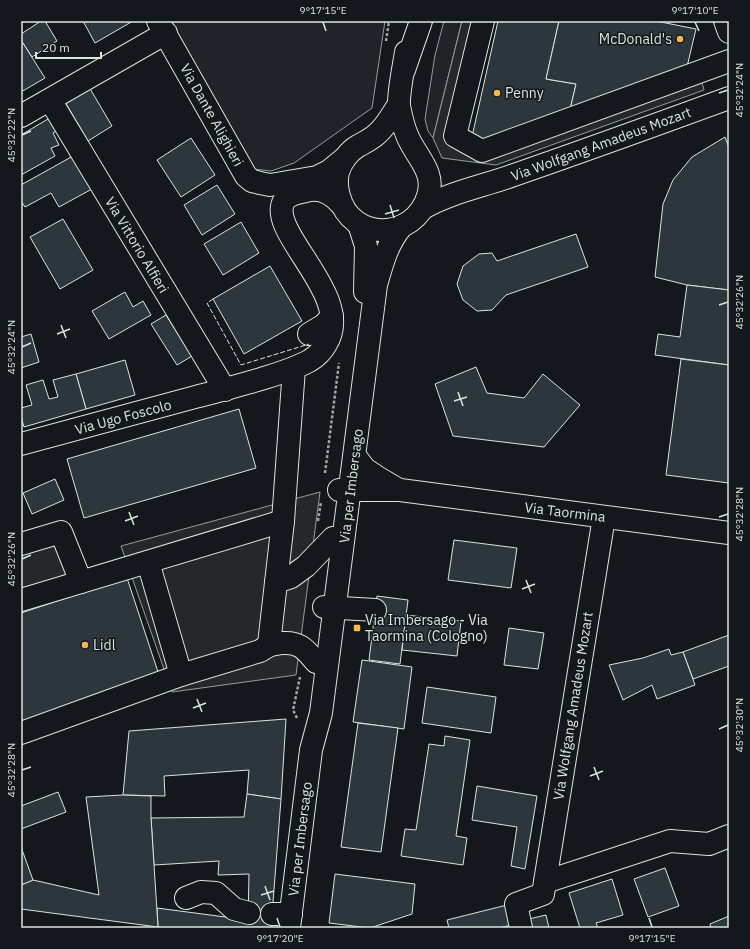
<svg xmlns="http://www.w3.org/2000/svg" width="750" height="949" viewBox="0 0 750 949" font-family="'IBM Plex Sans',sans-serif">
<style>
.green{fill:#202428;stroke:#939e99}
.parking{fill:#24282b;stroke:#939e99}
.building{fill:#2c363c;stroke:#d8e6dc}
.lines{fill:none;stroke-linecap:round;stroke-linejoin:round}
.minor-casing{stroke:#d8e6dc;stroke-width:24}
.major-casing{stroke:#d8e6dc;stroke-width:24}
.highway-casing{stroke:#d8e6dc;stroke-width:24}
.path{stroke:#9da8a2;stroke-width:2.5;stroke-dasharray:3 2;stroke-linecap:butt}
.minor{stroke:#14181c;stroke-width:22}
.major{stroke:#14181c;stroke-width:22}
.highway{stroke:#14181c;stroke-width:22}
.fence{stroke:#d8e6dc;stroke-width:1;stroke-dasharray:5 2;stroke-linecap:butt}
.ticks{fill:none;stroke:#d8e6dc;stroke-width:1.5}
.poi-dot{fill:#ffb74d;stroke:#14181c;stroke-width:1.5}
.labels{text-anchor:middle;stroke-width:3;stroke-linejoin:round;paint-order:stroke}
.poi-label{font-size:14px;fill:#d8e6dc;stroke:#14181c;text-anchor:start}
.street-label{font-size:14px;fill:#d8e6dc;stroke:#14181c}
.neatline{fill:none;stroke:#d8e6dc;stroke-width:1.5}
.ticks-label{font-size:10px;text-anchor:middle;fill:#d8e6dc}
</style>
<rect width="100%" height="100%" fill="#14181c"/>
<g class="green">
<polygon points="165,21 385,21 372,108 294,163 271,171 253,169"/>
<polygon points="444,21 462,21 433,138 428,131 425,119 435,55"/>
</g>
<g class="parking">
<polygon points="462,21 475,21 446,142 481,155 700,75 704,90 496,165 442,158 433,138"/>
<polygon points="320,492 296,675 172,692 121,546"/>
<polygon points="61,532 81,582 21,600 21,544"/>
</g>
<g class="building">
<polygon points="41,21 45,21 57,41 32,57 21,40 21,34"/>
<polygon points="83,21 133,21 95,43"/>
<polygon points="498,21 559,21 546,79 576,84 569,114 490,143 471,141"/>
<polygon points="559,21 656,21 696,29 686,71 569,114 576,84 546,79"/>
<polygon points="21,40 45,78 21,92"/>
<polygon points="89,87 112,126 88,141 65,102"/>
<polygon points="53,116 60,129 53,133 59,145 51,148 55,156 21,175 21,135"/>
<polygon points="725,137 729,148 729,290 687,285 655,277 663,204 673,180 692,157"/>
<polygon points="191,138 215,175 181,197 157,160"/>
<polygon points="73,156 92,189 59,207 51,193 25,207 21,201 21,185"/>
<polygon points="217,185 235,214 202,235 184,205"/>
<polygon points="63,219 93,270 60,289 30,237"/>
<polygon points="241,222 259,253 223,275 204,244"/>
<polygon points="576,234 588,267 506,295 492,310 477,311 463,300 457,284 463,266 479,254 492,253 497,261"/>
<polygon points="270,266 302,321 244,354 213,299"/>
<polygon points="687,285 729,290 729,365 655,355 658,334 680,337"/>
<polygon points="125,292 133,307 143,301 151,315 109,339 92,311"/>
<polygon points="166,315 192,356 177,365 151,324"/>
<polygon points="31,334 39,362 21,368 21,337"/>
<polygon points="681,359 729,365 729,483 666,475"/>
<polygon points="125,360 135,395 86,409 76,374"/>
<polygon points="476,367 487,393 524,398 543,374 580,405 544,447 453,436 435,384"/>
<polygon points="76,374 86,409 24,427 21,416 21,408 32,405 26,385 43,380 49,399 58,397 53,380"/>
<polygon points="239,409 256,468 84,518 67,459"/>
<polygon points="55,479 64,500 32,514 23,493"/>
<polygon points="454,540 517,548 511,588 448,580"/>
<polygon points="127,578 160,678 21,724 21,613"/>
<polygon points="377,596 408,600 400,664 369,660"/>
<polygon points="406,615 461,621 457,656 402,650"/>
<polygon points="509,628 544,633 538,669 504,665"/>
<polygon points="729,635 729,666 693,679 683,652"/>
<polygon points="669,649 671,655 683,652 695,685 657,699 652,685 623,700 609,665 643,658"/>
<polygon points="362,660 412,667 404,729 353,722"/>
<polygon points="427,687 496,697 491,733 422,723"/>
<polygon points="286,719 281,799 247,794 249,770 164,776 165,796 123,795 129,731"/>
<polygon points="358,723 398,728 381,852 341,847"/>
<polygon points="445,736 470,740 456,836 467,838 463,865 401,856 405,829 416,830 429,744 444,746"/>
<polygon points="477,786 537,796 525,869 511,866 517,827 472,820"/>
<polygon points="58,792 66,812 21,829 21,806"/>
<polygon points="247,794 281,799 271,928 163,928 158,927 157,908 248,920 249,874 218,875 219,861 154,865 151,818 244,817"/>
<polygon points="123,795 151,796 151,818 158,927 21,909 21,885 33,880 99,895 86,797"/>
<polygon points="21,847 33,880 21,885"/>
<polygon points="665,868 679,906 648,917 634,879"/>
<polygon points="335,874 415,884 412,914 370,928 329,923"/>
<polygon points="612,879 623,915 596,923 598,928 580,928 569,893"/>
<polygon points="507,905 511,925 499,928 449,928 447,920"/>
<polygon points="546,915 549,928 531,928 529,919"/>
<polygon points="729,916 729,928 711,928 710,924"/>
</g>
<g class="lines">
<g class="minor-casing">
<g id="minor">
<polyline points="158,21 246,176 252,181 260,183 270,185 282,183 317,177 329,171 345,158"/>
<polyline points="483,21 455,136 482,151 729,61"/>
<polyline points="725,21 729,32"/>
<polyline points="50,100 225,390"/>
<polyline points="21,116 166,33"/>
<path d="M423,208C451,192 484,186 514,175C586,150 658,124 729,98"/>
<polyline points="309,334 324,325 332,316"/>
<path d="M21,444C80,428 140,412 199,396C220,391 240,385 261,379C277,374 294,369 309,361C316,357 322,351 326,344C356,296 266,232 284,201C288,195 299,192 306,191C320,187 331,193 340,203"/>
<polyline points="355,456 365,469 377,477 399,490"/>
<polyline points="339,490 400,490 729,533"/>
<polyline points="21,544 61,532 81,582"/>
<polyline points="148,562 181,675"/>
<polyline points="276,582 291,577 306,566 333,538"/>
<polyline points="21,600 283,521"/>
<polyline points="324,607 375,610"/>
<polyline points="269,644 283,521 294,368"/>
<path d="M21,733L181,675L260,651C269,645 272,644 283,643C300,642 305,649 316,662"/>
<polyline points="545,882 670,841 709,844 729,836"/>
<polyline points="186,898 201,892 216,893 234,909 249,913"/>
<polyline points="272,914 291,914"/>
<polyline points="521,928 516,904 543,894 604,517"/>
</g>
</g>
<g class="major-casing">
<g id="major">
<path d="M399,104C393,113 387,125 378,133C372,139 365,142 358,146C349,151 341,162 338,172C336,180 337,189 339,196C351,242 414,241 428,196C436,171 415,156 407,135C403,126 401,116 399,106C398,94 404,65 406,52"/>
<polyline points="359,224 366,246 365,292"/>
<path d="M289,928L311,750L321,713L376,285C382,264 387,244 401,227"/>
</g>
</g>
<g class="highway-casing">
<polyline id="highway" points="404,70 421,21"/>
</g>
<g class="path">
<polyline points="386,41 389,21"/>
<polyline points="325,473 339,363"/>
<polyline points="318,521 321,502"/>
<polyline points="297,718 293,710 300,677"/>
</g>
<use href="#minor" class="minor"/>
<use href="#major" class="major"/>
<use href="#highway" class="highway"/>
<polyline class="fence" points="213,299 207,303 241,365 309,344"/>
</g>
<path class="ticks" d="M323,22L326,31M695,22L699,31M719,93L728,90M22,135L31,131M390,205L394,218M385,214L399,210M719,305L728,302M61,325L66,338M57,334L70,329M22,347L31,343M458,392L463,406M454,401L467,397M129,512L134,525M719,517L728,514M125,521L138,516M22,559L31,555M526,580L531,593M522,589L535,584M197,699L202,712M193,708L206,703M719,729L728,725M594,767L599,780M22,770L31,767M590,776L603,771M265,886L270,900M261,895L274,891M277,918L280,927M649,918L652,927"/>
<g class="poi-dot">
<circle cx="680" cy="39" r="4"/>
<circle cx="497" cy="93" r="4"/>
<rect x="353" y="624" width="8" height="8" rx="2"/>
<circle cx="85" cy="645" r="4"/>
</g>
<g class="labels">
<g class="poi-label">
<text x="672" y="44" text-anchor="end">McDonald's</text>
<text x="505" y="98">Penny</text>
<text x="365" y="625">Via Imbersago - Via<tspan x="365" dy="16">Taormina (Cologno)</tspan></text>
<text x="93" y="650">Lidl</text>
</g>
<g class="street-label">
<text transform="translate(212 115) rotate(61)" y="5">Via Dante Alighieri</text>
<text transform="translate(601 144) rotate(-20)" y="5">Via Wolfgang Amadeus Mozart</text>
<text transform="translate(137 245) rotate(59)" y="5">Via Vittorio Alfieri</text>
<text transform="translate(123 417) rotate(-15)" y="5">Via Ugo Foscolo</text>
<text transform="translate(351 486) rotate(-83)" y="5">Via per Imbersago</text>
<text transform="translate(565 512) rotate(7)" y="5">Via Taormina</text>
<text transform="translate(573 706) rotate(-81)" y="5">Via Wolfgang Amadeus Mozart</text>
<text transform="translate(300 839) rotate(-83)" y="5">Via per Imbersago</text>
</g>
</g>
<rect width="750" height="949" fill="none" stroke="#14181c" stroke-width="44"/>
<path d="M36 52v6h65v-6" fill="none" stroke="#d8e6dc" stroke-width="2"/>
<text x="42" y="52" font-size="12" fill="#d8e6dc" stroke="#14181c" stroke-width="3" paint-order="stroke">20 m</text>
<rect x="22" y="22" width="706" height="905" class="neatline"/>
<g class="ticks-label">
<text x="323" y="14">9°17'15"E</text>
<text x="695" y="14">9°17'10"E</text>
<text transform="translate(739 90) rotate(-90)" y="4">45°32'24"N</text>
<text transform="translate(11 135) rotate(-90)" y="4">45°32'22"N</text>
<text transform="translate(739 302) rotate(-90)" y="4">45°32'26"N</text>
<text transform="translate(11 347) rotate(-90)" y="4">45°32'24"N</text>
<text transform="translate(739 514) rotate(-90)" y="4">45°32'28"N</text>
<text transform="translate(11 559) rotate(-90)" y="4">45°32'26"N</text>
<text transform="translate(739 725) rotate(-90)" y="4">45°32'30"N</text>
<text transform="translate(11 770) rotate(-90)" y="4">45°32'28"N</text>
<text x="280" y="942">9°17'20"E</text>
<text x="652" y="942">9°17'15"E</text>
</g>
</svg>
